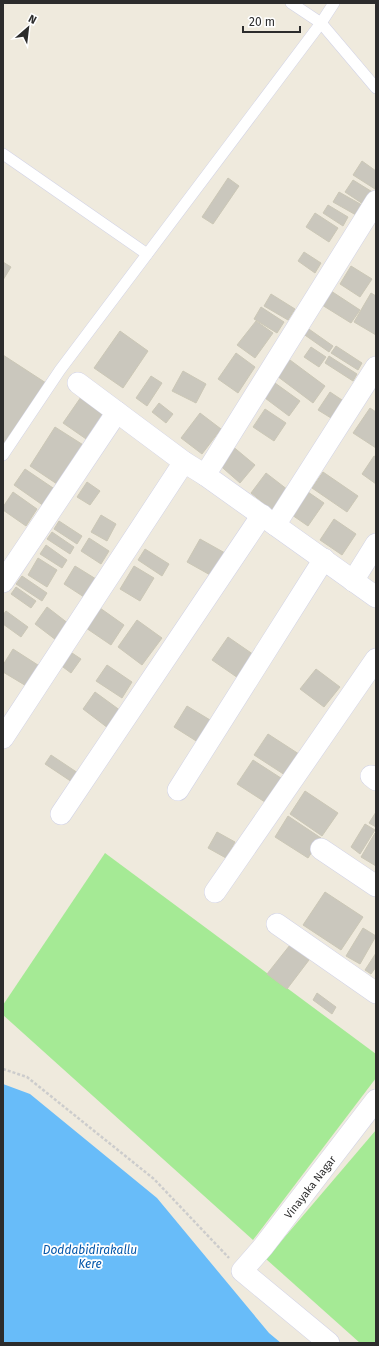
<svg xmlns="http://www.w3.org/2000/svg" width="379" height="1346" viewBox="0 0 379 1346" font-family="'Fira Sans',sans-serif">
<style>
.green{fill:#a5ea95}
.water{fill:#68bcf9}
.building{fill:#cac7bd;stroke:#cbc7b6}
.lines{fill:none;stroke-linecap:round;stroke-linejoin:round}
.lane-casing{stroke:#d2d3e6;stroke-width:12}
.street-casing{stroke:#d2d3e6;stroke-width:22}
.path{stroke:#ccc;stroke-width:2.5;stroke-dasharray:3 2;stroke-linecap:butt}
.lane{stroke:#fff;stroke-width:11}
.street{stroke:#fff;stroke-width:21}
.labels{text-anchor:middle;stroke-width:3.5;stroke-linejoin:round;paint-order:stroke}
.street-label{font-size:11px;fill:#2c2c2c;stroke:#fff}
.water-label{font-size:12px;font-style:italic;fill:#0256aa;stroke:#fff}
</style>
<rect width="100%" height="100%" fill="#efeadd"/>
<g class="green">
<polygon points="105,853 376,1054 376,1078 253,1240 3,1015 3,1005"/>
<polygon points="376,1130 376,1343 360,1343 266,1259"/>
</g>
<polygon class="water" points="3,1084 30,1094 157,1198 269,1333 281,1343 3,1343"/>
<g class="building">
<polygon points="362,161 376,171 375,189 353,175"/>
<polygon points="228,178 239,186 213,224 202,217"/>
<polygon points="353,180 374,193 366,206 345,192"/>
<polygon points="339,192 362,205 356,215 333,202"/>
<polygon points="328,205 348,217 343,226 323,213"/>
<polygon points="315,213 338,228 329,242 306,227"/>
<polygon points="304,252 321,263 315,273 298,261"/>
<polygon points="3,262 11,267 3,280"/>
<polygon points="351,266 372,279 360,297 340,284"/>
<polygon points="331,291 360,310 351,323 322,305"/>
<polygon points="371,293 376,296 376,335 354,322"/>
<polygon points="271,294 295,309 288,320 264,306"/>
<polygon points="261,307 284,322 277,333 254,319"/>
<polygon points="256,321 273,333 255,358 237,345"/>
<polygon points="306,327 333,346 329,352 302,333"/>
<polygon points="120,331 148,351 123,388 94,368"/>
<polygon points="336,346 362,363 358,370 331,353"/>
<polygon points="311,347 326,357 319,367 304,357"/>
<polygon points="236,353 255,367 238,393 218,379"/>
<polygon points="3,355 46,383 3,444"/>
<polygon points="329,356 357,374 353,381 325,363"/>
<polygon points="290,360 325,386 313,403 277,376"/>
<polygon points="183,371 206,384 196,403 172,391"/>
<polygon points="151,376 162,383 147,406 136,398"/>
<polygon points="275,383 300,401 289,416 265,398"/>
<polygon points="330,392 342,400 331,418 318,410"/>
<polygon points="81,397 107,415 89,441 63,423"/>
<polygon points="159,403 173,414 166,423 152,412"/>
<polygon points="370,408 376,412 376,448 353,433"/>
<polygon points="265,409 286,423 274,441 253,427"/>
<polygon points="200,413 221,429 202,454 181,438"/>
<polygon points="55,427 88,448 63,488 30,466"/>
<polygon points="231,445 255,465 240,483 216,462"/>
<polygon points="374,456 376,457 376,484 362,474"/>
<polygon points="25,469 56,490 44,506 14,485"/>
<polygon points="323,472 358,496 347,512 312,488"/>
<polygon points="266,473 288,490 272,510 251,493"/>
<polygon points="87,482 100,491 90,505 77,497"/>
<polygon points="13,492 37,509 26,526 3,510 3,507"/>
<polygon points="308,492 324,503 308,526 292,515"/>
<polygon points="101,515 116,524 107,541 91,532"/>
<polygon points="334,519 356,534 342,555 320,540"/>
<polygon points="59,521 82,536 77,544 54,529"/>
<polygon points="52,532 74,547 70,554 47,539"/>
<polygon points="89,538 109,551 101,564 81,551"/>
<polygon points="200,539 225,553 212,576 187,562"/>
<polygon points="46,545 67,560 62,568 40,554"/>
<polygon points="145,549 169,564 162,576 138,560"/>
<polygon points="38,558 57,570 47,587 28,575"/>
<polygon points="75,566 96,579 84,597 64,584"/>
<polygon points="134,566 154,578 140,601 120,589"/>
<polygon points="22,576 47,593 42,601 16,584"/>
<polygon points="16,587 36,601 31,608 11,594"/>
<polygon points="47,607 69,624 56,640 35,624"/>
<polygon points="100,608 124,625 111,645 86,628"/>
<polygon points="6,611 28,627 21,637 3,624 3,615"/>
<polygon points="137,620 162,638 142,665 118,647"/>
<polygon points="228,637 257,657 241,680 212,660"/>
<polygon points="13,649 41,667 28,687 3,672 3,665"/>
<polygon points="69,651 81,659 71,673 59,664"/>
<polygon points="107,665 132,682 122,698 96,681"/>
<polygon points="316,669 340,687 324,707 300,689"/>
<polygon points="95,692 121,711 108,728 83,709"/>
<polygon points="187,706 215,723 201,744 174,727"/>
<polygon points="268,734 302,756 288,777 254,755"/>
<polygon points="51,755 78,773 72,782 45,764"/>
<polygon points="253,760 284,780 268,804 237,784"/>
<polygon points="305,791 338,813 322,836 290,814"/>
<polygon points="376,812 376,827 369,823"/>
<polygon points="288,816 321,838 308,858 275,837"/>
<polygon points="365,824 375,830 360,854 351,847"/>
<polygon points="217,832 235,842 226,858 208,848"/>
<polygon points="375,833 376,834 376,866 361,857"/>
<polygon points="325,892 363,917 341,950 303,925"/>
<polygon points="363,928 376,936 360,964 346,956"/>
<polygon points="290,945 309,960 287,989 267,974"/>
<polygon points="376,953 376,967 371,974 365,970"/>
<polygon points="317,993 336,1007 332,1014 313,1000"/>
</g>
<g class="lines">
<g class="lane-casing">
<g id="lane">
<polyline points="291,3 321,23 376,88"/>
<polyline points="3,154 147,254"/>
<polyline points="3,455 60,370 321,23 334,3"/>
</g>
</g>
<g class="street-casing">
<g id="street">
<polyline points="78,383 184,462 205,475 376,597"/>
<polyline points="205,475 376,201"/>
<polyline points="275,525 376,367"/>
<polyline points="353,581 376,544"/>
<polyline points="3,582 117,412"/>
<polyline points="3,738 184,462"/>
<polyline points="371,776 376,780"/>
<polyline points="178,790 324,559"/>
<polyline points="61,814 262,515"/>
<polyline points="321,849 376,886"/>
<polyline points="215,892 376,659"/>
<polyline points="277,924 376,993"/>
<polyline points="329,1343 242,1271 263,1247 376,1100"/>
</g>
</g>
<polyline class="path" points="3,1069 27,1077 154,1179 229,1258"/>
<use href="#lane" class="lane"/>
<use href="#street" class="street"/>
</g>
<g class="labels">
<g class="street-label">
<text transform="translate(310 1187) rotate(-52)" y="4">Vinayaka Nagar</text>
</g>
<g class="water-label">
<text x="90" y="1254">Doddabidirakallu<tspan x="90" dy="14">Kere</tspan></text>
</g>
</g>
<rect width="379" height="1346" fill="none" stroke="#2c2c2c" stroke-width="8"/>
<g transform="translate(28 28) rotate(28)" stroke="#ffffff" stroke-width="3" paint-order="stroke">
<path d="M0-3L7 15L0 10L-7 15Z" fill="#2c2c2c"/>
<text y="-6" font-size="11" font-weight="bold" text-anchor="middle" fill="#2c2c2c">N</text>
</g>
<path d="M243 26v6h57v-6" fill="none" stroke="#2c2c2c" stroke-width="2"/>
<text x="249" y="26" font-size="12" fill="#2c2c2c" stroke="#ffffff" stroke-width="3" paint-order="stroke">20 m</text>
</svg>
